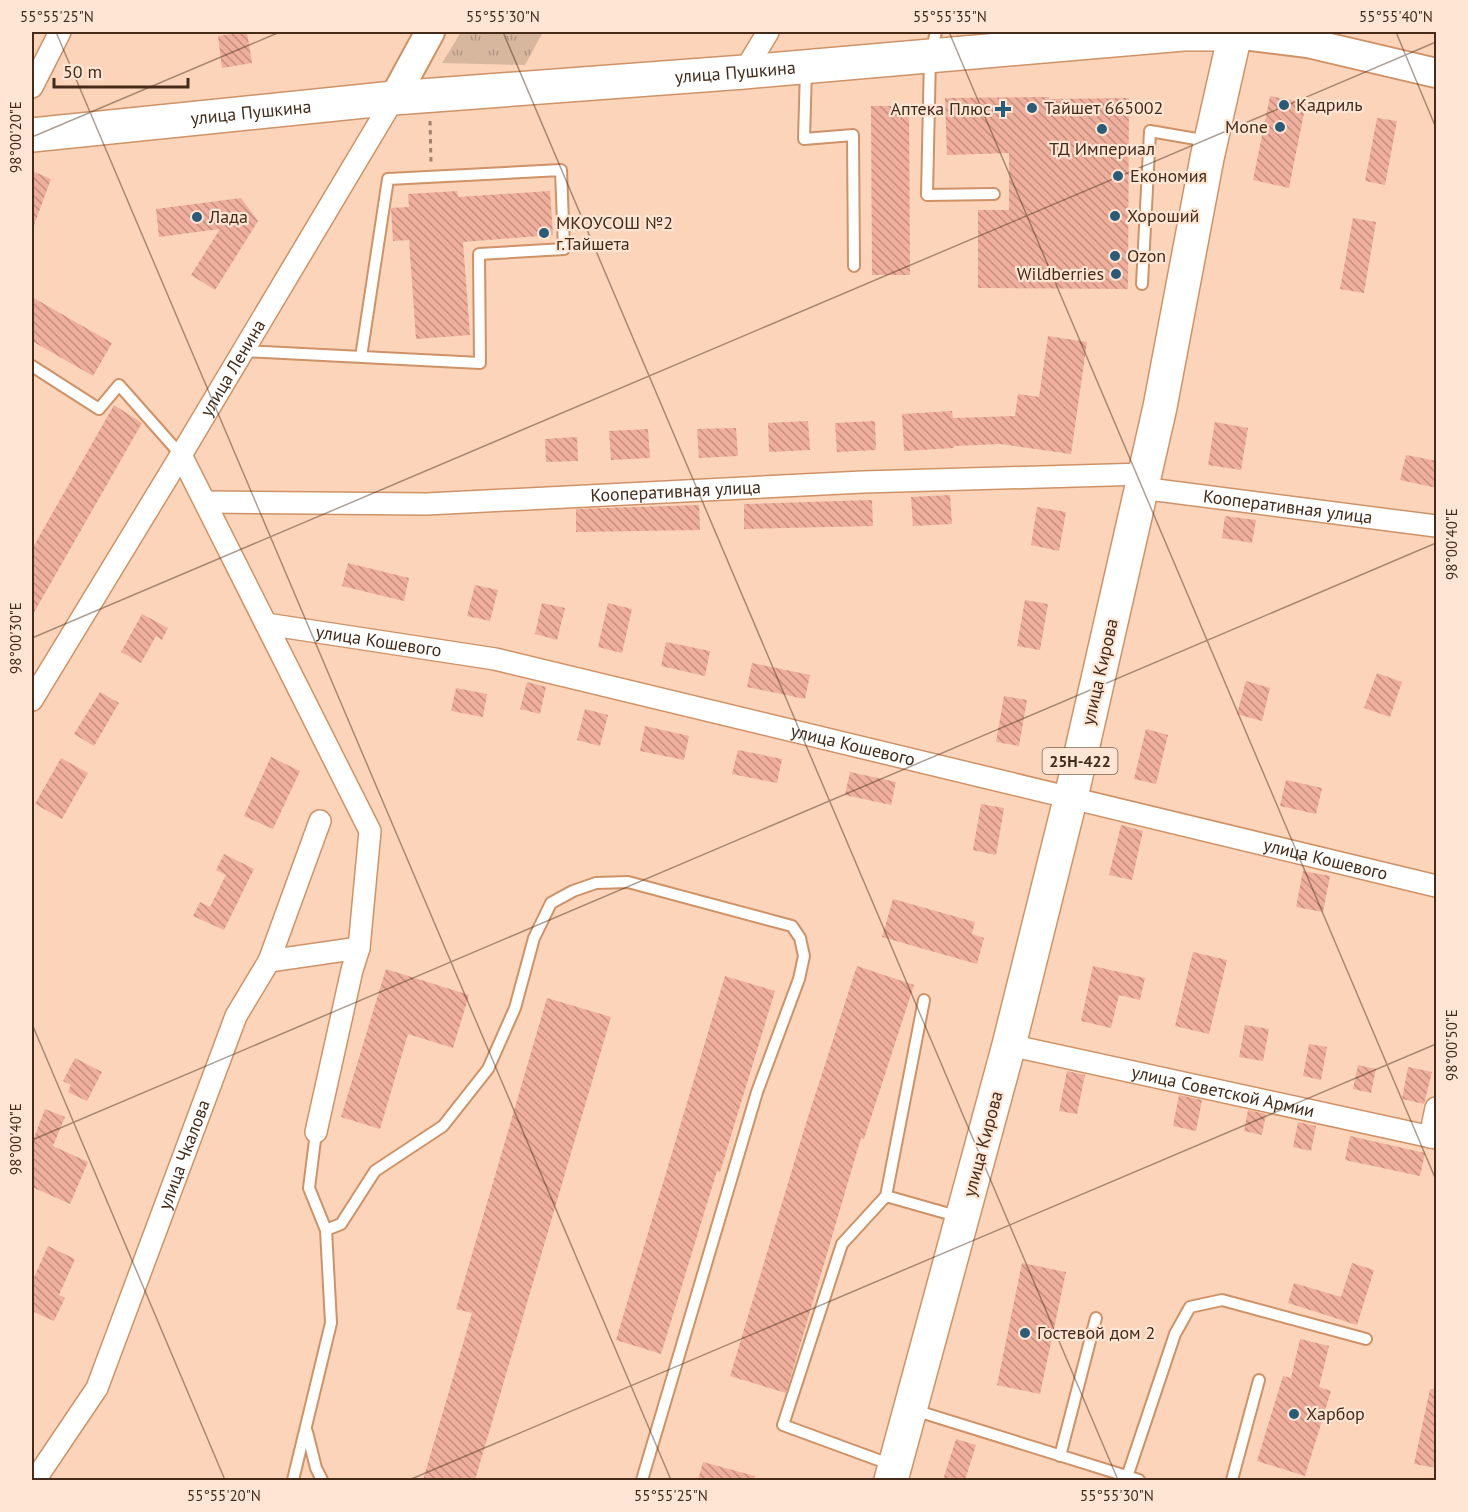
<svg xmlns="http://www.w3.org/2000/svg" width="1468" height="1512" viewBox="0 0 1468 1512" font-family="'PT Sans',sans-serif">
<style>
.park{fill:url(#park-tufts)}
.building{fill:url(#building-back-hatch)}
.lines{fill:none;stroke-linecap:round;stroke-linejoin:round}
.service-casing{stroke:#ce9266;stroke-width:14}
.minor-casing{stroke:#ce9266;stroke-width:24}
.secondary-casing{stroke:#ce9266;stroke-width:32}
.primary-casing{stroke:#ce9266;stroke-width:36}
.path{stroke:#a1816b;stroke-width:3;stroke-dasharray:4.5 4.5;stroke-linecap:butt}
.service{stroke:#fff;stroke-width:10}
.minor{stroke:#fff;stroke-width:21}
.secondary{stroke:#fff;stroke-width:28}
.primary{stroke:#fff;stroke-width:33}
.ticks{fill:none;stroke:#452c1a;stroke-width:1.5;stroke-opacity:0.45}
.poi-dot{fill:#295c79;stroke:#ffe5d3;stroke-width:2}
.labels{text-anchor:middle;stroke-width:4.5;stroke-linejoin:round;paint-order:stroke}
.shield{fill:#ffe5d3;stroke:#7d6452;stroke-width:1.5}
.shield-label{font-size:16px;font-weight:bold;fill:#452c1a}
.street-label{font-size:18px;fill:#452c1a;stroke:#ffe5d3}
.poi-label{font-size:18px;fill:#452c1a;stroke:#ffe5d3;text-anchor:start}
.neatline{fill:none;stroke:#452c1a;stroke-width:2}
.ticks-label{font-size:15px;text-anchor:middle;fill:#452c1a}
</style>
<defs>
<pattern id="park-tufts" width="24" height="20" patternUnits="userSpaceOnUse" patternTransform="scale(1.5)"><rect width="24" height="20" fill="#d8b79f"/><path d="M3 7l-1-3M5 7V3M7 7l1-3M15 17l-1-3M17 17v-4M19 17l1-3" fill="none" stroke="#b19581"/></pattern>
<pattern id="building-back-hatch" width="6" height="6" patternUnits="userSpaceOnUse" patternTransform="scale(1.5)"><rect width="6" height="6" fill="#f0af9c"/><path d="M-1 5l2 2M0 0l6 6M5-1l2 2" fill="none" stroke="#c48f7e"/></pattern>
</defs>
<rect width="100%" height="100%" fill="#fbd4ba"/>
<polygon class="park" points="461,32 543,32 525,65 442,63"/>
<g class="building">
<polygon points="247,32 252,63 222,68 218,36"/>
<polygon points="1270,96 1306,103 1289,188 1253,180"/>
<polygon points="1049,97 1049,99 1129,98 1128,289 978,288 978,210 1009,210 1009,153 947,155 945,98"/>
<polygon points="871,106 909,106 910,275 872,275"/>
<polygon points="1377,118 1397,121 1385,185 1365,181"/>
<polygon points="32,171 51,179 33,228 32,228"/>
<polygon points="457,191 458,197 550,191 553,235 463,242 470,335 416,339 409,240 393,241 391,208 409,207 408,194"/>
<polygon points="241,198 258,221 215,290 191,275 220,229 159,237 156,209"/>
<polygon points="1353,218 1376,222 1364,293 1340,289"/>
<polygon points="32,297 112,343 93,376 32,341"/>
<polygon points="1048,336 1087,342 1071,454 1001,444 954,446 954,448 904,451 902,414 952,411 953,418 1015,416 1018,394 1039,397"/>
<polygon points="114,405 142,423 32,616 32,549"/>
<polygon points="808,421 810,450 769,452 768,423"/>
<polygon points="875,421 876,450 837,452 835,423"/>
<polygon points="1215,422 1248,428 1241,470 1208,465"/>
<polygon points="736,428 738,456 699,458 697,429"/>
<polygon points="648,429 650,458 611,460 609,431"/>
<polygon points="577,437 578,461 546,462 545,439"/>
<polygon points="1406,455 1437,461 1437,488 1400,480"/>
<polygon points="950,495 952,524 913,526 911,497"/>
<polygon points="872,500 873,526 744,529 744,504"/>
<polygon points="699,505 700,530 576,532 576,509"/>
<polygon points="1037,507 1066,512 1059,551 1031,545"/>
<polygon points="1225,516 1256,520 1252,543 1222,538"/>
<polygon points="348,563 409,578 404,601 342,586"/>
<polygon points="475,585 498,590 490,621 467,616"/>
<polygon points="1025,600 1048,604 1040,650 1017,646"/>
<polygon points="542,603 565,608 557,640 535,634"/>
<polygon points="608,603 632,609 622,653 598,647"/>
<polygon points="142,614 168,628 162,640 156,636 141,663 121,652"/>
<polygon points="666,642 710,651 705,676 661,666"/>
<polygon points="752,663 810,675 805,699 747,687"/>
<polygon points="1377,673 1402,682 1390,717 1364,708"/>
<polygon points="1246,681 1270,688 1262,721 1237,714"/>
<polygon points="527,682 546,687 540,714 520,709"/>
<polygon points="456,688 487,694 483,717 451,711"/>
<polygon points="100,692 119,703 94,746 74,734"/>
<polygon points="1004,696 1027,700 1019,746 996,742"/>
<polygon points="585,709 608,715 600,746 577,740"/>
<polygon points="645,726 689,736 684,760 640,751"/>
<polygon points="1146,729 1168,735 1156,784 1134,779"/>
<polygon points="738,750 782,759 777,783 732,774"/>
<polygon points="271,757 300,771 273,829 244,816"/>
<polygon points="61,758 88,773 62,819 35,804"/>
<polygon points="850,772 896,782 891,805 845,795"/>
<polygon points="1286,780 1322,788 1316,814 1280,806"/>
<polygon points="981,804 1004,808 996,855 973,850"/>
<polygon points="1121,825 1143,831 1132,880 1109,875"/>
<polygon points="224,854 254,869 224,930 193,916 200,902 210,907 226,875 216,870"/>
<polygon points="1303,871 1330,876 1323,912 1296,907"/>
<polygon points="893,899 975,922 972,934 984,938 977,964 882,937"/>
<polygon points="1193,952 1227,960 1209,1034 1175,1026"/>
<polygon points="857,966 914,985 864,1139 861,1138 786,1393 730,1376 807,1120"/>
<polygon points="1093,966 1145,978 1140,1000 1119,995 1111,1028 1081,1021"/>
<polygon points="386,969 469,995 453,1048 408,1034 380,1129 341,1117"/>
<polygon points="725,976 775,991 720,1172 717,1171 661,1354 616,1340"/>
<polygon points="547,998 611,1017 475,1480 423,1480 472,1313 456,1309"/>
<polygon points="1245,1025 1269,1029 1263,1061 1239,1057"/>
<polygon points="1309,1044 1327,1047 1321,1080 1303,1076"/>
<polygon points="75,1058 102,1072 87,1101 68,1092 71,1085 63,1081"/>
<polygon points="1358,1065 1376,1069 1371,1093 1353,1089"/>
<polygon points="1408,1067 1432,1072 1424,1104 1402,1099"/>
<polygon points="1067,1071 1085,1075 1077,1114 1059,1111"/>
<polygon points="1179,1095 1202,1100 1196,1131 1173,1126"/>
<polygon points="45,1109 65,1117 53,1146 88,1162 70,1204 32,1187 32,1143"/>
<polygon points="1248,1110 1266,1114 1262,1135 1244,1131"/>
<polygon points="1298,1122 1316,1126 1311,1151 1293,1147"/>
<polygon points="1350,1136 1425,1153 1420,1176 1345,1160"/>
<polygon points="48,1246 75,1259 59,1295 65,1298 54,1321 32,1311 32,1282"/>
<polygon points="1022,1263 1066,1272 1040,1394 997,1385"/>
<polygon points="1352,1263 1374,1270 1357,1325 1288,1303 1294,1283 1341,1297"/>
<polygon points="1300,1339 1329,1346 1319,1387 1331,1391 1305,1476 1257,1461 1283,1376 1291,1378"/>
<polygon points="1430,1389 1437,1389 1437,1468 1414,1464"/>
<polygon points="956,1439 976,1445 965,1480 943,1480"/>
<polygon points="703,1462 755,1476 755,1480 698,1480"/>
</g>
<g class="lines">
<g class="service-casing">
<g id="service">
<polyline points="936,32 930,56 927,195 994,194"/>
<polyline points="806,70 804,139 853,135 854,266"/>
<polyline points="1142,284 1150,131 1208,141"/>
<polyline points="243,351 480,363 479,254 564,249 561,170 388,179 361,357"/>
<polyline points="32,366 99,409 119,385 181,455"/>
<polyline points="316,1132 309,1188 326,1230 341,1224 375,1171 443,1126 488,1069 515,1008 534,938 551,903 573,891 596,883 628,882 792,926 800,938 804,956 799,979 757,1092 642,1480"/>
<polyline points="886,1196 960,1217"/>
<polyline points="914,1410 1139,1480"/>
<polyline points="307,1432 316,1468 322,1480"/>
<polyline points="1060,1456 1096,1318"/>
<polyline points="892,1465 783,1425 842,1244 886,1196 924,1000"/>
<polyline points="1127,1477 1175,1334 1190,1307 1222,1300 1366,1339"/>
<polyline points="293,1480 331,1323 326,1230"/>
<polyline points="1232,1480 1259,1380"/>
</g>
</g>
<g class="minor-casing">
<g id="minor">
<polyline points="744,72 768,32"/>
<polyline points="32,87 60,32"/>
<polyline points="181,455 370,831 359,948 352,970 316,1132"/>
<path id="s1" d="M1141,488L1436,526"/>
<path id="s2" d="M206,502L427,504L863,482L1144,474"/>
<path id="s3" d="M266,624L495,659L1436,886"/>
<path id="s4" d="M32,700L181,455L394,98"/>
<polyline points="269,961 359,948"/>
<path id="s5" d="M1009,1045L1436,1138"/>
<polyline points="1430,1137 1436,1108"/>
<path id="s6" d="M35,1480L97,1388L236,1016L269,961L320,821"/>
</g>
</g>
<g class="secondary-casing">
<g id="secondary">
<polyline points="1235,34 1308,43 1436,73"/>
<polyline points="394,98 430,32"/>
</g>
</g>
<g class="primary-casing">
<g id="primary">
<path id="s7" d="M32,135L394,98L744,72L1183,34H1235L1207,158L1160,407L1075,780L1009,1045L891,1480"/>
</g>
</g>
<polyline class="path" points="430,121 431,162"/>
<use href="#service" class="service"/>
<use href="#minor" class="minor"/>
<use href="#secondary" class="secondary"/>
<use href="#primary" class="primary"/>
</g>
<path class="ticks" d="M56,32L671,1480M503,32L1118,1480M949,32L1436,1180M1396,32L1436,128M32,137L280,32M32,638L1436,42M32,1024L225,1480M32,1140L1436,543M409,1480L1436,1044"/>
<g class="poi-dot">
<circle cx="1284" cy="105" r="6"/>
<circle cx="1032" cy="108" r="6"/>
<path d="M1000 100h6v6h6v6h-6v6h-6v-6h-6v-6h6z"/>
<circle cx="1280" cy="127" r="6"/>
<circle cx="1102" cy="129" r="6"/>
<circle cx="1118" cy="176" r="6"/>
<circle cx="1115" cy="216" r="6"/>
<circle cx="197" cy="217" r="6"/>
<circle cx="544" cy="233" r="6"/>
<circle cx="1115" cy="256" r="6"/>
<circle cx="1116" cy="274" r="6"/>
<circle cx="1025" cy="1333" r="6"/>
<circle cx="1294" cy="1414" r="6"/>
</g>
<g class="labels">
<rect class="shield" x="1042.5" y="748" width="75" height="26" rx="4.5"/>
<g class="shield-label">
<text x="1080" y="767">25Н-422</text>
</g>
<g class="street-label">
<text dy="6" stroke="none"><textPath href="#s7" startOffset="706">улица Пушкина</textPath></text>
<text dy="6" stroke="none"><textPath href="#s7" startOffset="220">улица Пушкина</textPath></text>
<text dy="6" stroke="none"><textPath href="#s4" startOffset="388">улица Ленина</textPath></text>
<text dy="6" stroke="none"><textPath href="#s2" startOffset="470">Кооперативная улица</textPath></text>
<text dy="6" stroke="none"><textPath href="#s1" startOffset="148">Кооперативная улица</textPath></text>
<text dy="6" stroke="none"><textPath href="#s3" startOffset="114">улица Кошевого</textPath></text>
<text transform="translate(1100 672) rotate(-77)" y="6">улица Кирова</text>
<text dy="6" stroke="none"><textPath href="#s3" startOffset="600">улица Кошевого</textPath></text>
<text dy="6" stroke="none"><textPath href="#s3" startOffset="1086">улица Кошевого</textPath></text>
<text dy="6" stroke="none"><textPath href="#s5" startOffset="219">улица Советской Армии</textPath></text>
<text transform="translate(983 1144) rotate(-75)" y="6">улица Кирова</text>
<text dy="6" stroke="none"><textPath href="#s6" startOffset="360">улица Чкалова</textPath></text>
</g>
<g class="poi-label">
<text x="1296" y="111">Кадриль</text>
<text x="1044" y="114">Тайшет 665002</text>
<text x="991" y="115" text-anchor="end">Аптека Плюс</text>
<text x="1268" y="133" text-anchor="end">Mone</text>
<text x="1102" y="155" text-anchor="middle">ТД Империал</text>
<text x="1130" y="182">Економия</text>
<text x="1127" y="222">Хороший</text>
<text x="209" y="223">Лада</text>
<text x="556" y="229">МКОУСОШ №2<tspan x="556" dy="21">г.Тайшета</tspan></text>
<text x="1127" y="262">Ozon</text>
<text x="1104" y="280" text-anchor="end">Wildberries</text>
<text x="1037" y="1339">Гостевой дом 2</text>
<text x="1306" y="1420">Харбор</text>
</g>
</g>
<rect width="1468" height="1512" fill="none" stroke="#ffe5d3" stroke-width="66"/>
<path d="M54 78v9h134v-9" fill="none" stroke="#452c1a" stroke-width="3"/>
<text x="63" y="78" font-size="18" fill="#452c1a" stroke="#ffe5d3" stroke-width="4.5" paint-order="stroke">50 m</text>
<rect x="33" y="33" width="1402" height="1446" class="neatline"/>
<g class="ticks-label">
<text x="57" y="22">55°55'25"N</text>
<text x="503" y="22">55°55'30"N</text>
<text x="950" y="22">55°55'35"N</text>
<text x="1396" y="22">55°55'40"N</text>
<text transform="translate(16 137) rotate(-90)" y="5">98°00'20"E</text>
<text transform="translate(1452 544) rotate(-90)" y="5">98°00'40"E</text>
<text transform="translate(16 638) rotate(-90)" y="5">98°00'30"E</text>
<text transform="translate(1452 1045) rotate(-90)" y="5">98°00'50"E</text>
<text transform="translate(16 1139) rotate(-90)" y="5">98°00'40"E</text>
<text x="224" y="1501">55°55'20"N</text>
<text x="671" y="1501">55°55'25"N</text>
<text x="1117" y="1501">55°55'30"N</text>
</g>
</svg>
